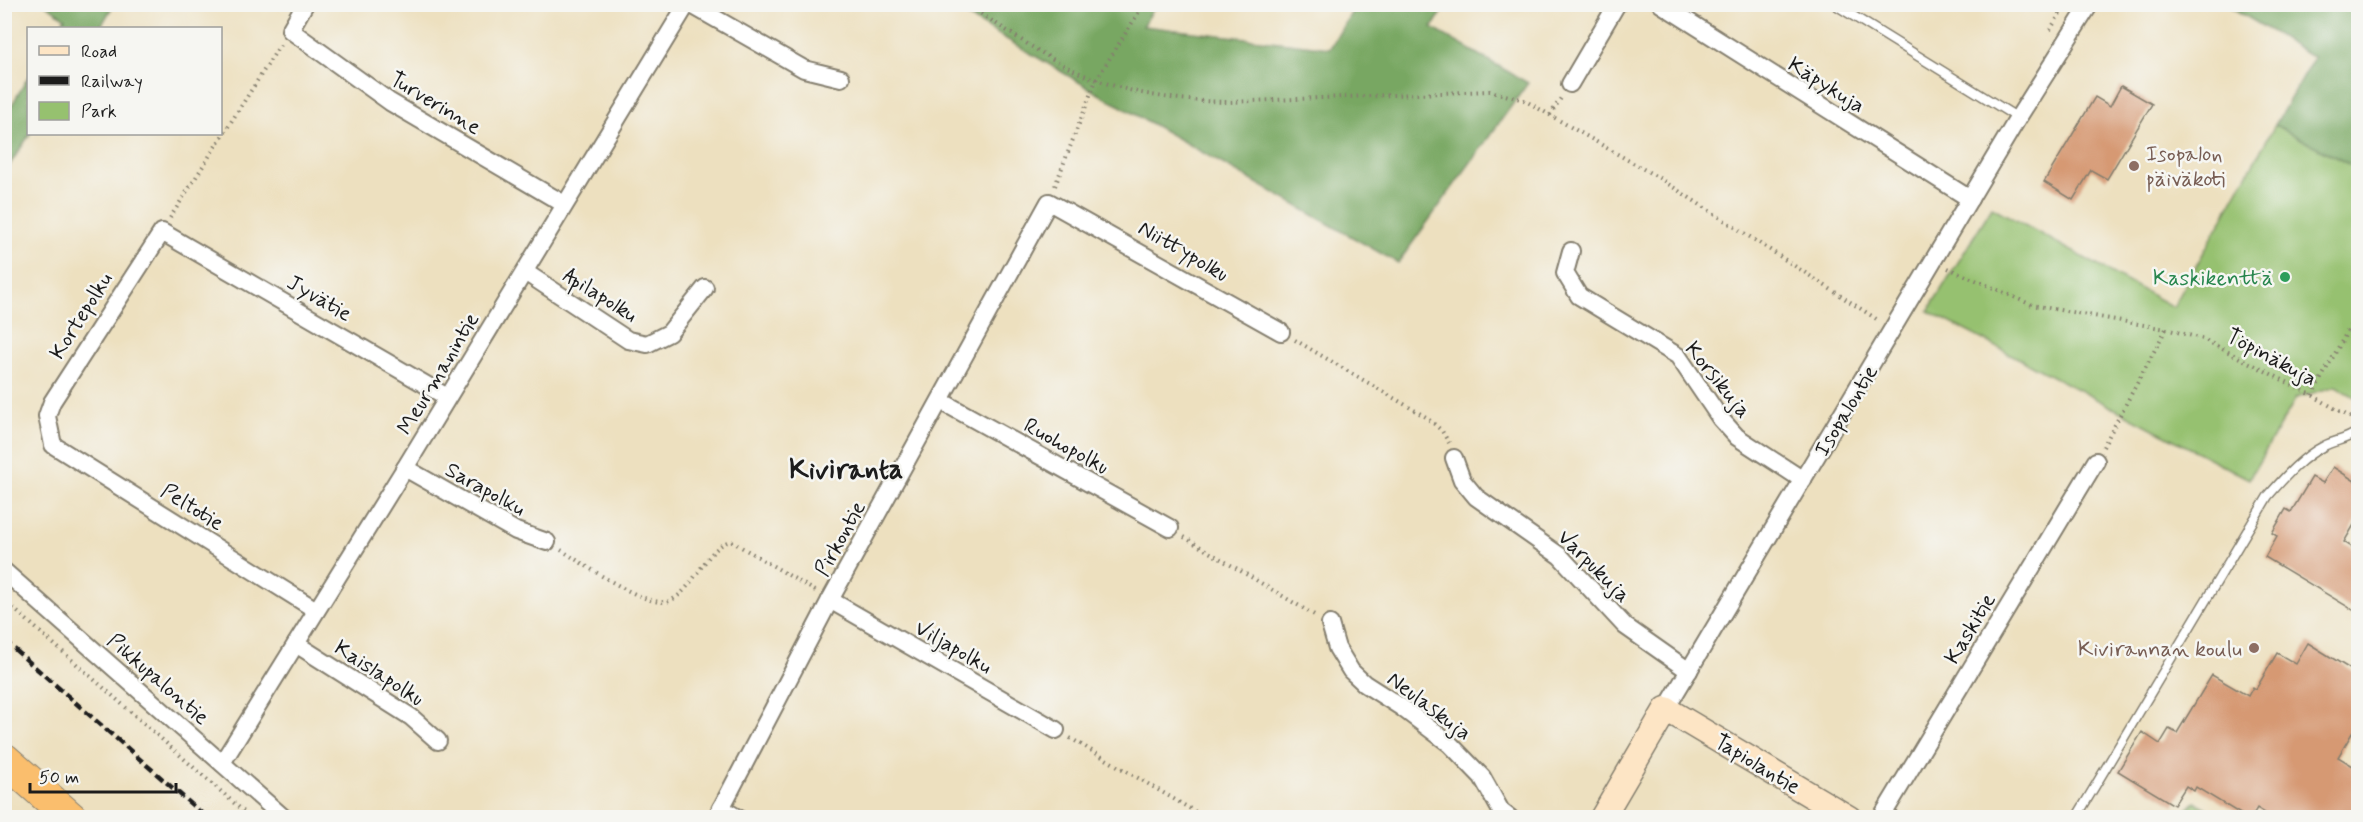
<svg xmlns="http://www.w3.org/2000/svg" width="2363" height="822" viewBox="0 0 2363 822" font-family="Mynerve,sans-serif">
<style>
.green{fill:#96c16f;stroke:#596e46;stroke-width:1.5}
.forest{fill:#78a762;stroke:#4a623f;stroke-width:1.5}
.building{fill:#d69973}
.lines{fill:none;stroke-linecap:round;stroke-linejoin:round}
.lane-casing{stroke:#847e6e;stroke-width:11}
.street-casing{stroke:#847e6e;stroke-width:20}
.secondary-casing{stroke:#847e6e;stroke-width:27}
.highway-casing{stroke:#847e6e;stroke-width:34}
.path{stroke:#847e6e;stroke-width:4;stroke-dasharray:1.5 4.5;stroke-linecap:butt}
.lane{stroke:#fff;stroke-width:8}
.street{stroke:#fff;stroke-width:16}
.secondary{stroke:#fde5c5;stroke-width:24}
.highway{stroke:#fabe6d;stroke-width:32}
.rail{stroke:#1c1c1c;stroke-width:4.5;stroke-dasharray:9 4.5;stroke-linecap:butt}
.education-dot{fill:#8d6e63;stroke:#f6f6f2;stroke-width:2}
.leisure-dot{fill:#2e9e5b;stroke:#f6f6f2;stroke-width:2}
.labels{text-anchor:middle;stroke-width:5;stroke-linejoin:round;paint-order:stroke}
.street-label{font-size:22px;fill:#1c1c1c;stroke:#f6f6f2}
.education-label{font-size:22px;fill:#785e54;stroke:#f6f6f2;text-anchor:start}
.leisure-label{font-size:22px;fill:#27864d;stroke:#f6f6f2;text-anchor:end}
.district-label{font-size:28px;font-weight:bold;fill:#1c1c1c;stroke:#f6f6f2}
</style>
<rect width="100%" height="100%" fill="#f6f6f2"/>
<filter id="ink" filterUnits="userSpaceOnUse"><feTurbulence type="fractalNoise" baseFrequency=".0167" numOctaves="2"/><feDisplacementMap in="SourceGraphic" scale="12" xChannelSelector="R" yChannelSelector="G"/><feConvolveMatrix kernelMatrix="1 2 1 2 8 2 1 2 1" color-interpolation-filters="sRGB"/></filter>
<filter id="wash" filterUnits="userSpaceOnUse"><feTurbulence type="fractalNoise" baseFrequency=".008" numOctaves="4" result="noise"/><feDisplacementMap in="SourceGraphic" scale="24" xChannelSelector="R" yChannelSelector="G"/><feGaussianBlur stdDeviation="1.35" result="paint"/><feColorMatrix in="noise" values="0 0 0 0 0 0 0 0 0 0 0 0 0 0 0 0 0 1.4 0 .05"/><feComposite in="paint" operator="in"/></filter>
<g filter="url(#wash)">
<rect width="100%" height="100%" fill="#ede0bf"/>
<g class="green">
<polygon points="2275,125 2358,169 2358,399 2336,386 2296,398 2249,479 1928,311 1992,207 2173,307"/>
<polygon points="2195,802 2222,817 2179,817"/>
</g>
<g class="forest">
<polygon points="114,4 100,28 58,28 65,18 46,5"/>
<polygon points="949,5 1156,5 1143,26 1330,48 1356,5 1446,5 1432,28 1528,83 1398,263 1099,94"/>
<polygon points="2227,5 2358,5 2358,169 2275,125 2314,57"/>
<polygon points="28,77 30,134 5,172 5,117"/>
</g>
<g id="blocks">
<g class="building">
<polygon points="2121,86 2152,104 2107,179 2091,170 2073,200 2044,182 2095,97 2110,106"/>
<polygon points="2333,467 2358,483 2358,518 2344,542 2358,551 2358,613 2265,557 2277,536 2272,533 2286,509 2291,512 2312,477 2323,483"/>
<polygon points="2308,643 2358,674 2358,723 2338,757 2358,769 2358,818 2273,818 2257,808 2251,818 2247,818 2196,787 2194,791 2186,786 2174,805 2118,771 2142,732 2160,744 2169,729 2177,733 2212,675 2248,696 2253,687 2256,689 2277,653 2296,664"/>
</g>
</g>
</g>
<g filter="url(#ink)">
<use href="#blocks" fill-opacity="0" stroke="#847e6e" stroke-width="1.5"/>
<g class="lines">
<g class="lane-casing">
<g id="lane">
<polyline points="1834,4 2018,118"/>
<path d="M2076,818L2268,496C2284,478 2302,457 2324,446C2336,440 2347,440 2358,431"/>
</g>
</g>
<g class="street-casing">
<g id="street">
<polyline points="305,4 290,30 390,102 564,204"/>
<polyline points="690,4 804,69 841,78"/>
<polyline points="1661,4 1970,199"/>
<polyline points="1570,84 1617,4"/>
<polyline points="1571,251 1565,273 1579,296 1678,356 1720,418 1737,437 1803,480"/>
<polyline points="525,272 628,340 647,344 669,333 705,288"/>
<polyline points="941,401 1170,528"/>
<polyline points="1454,458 1462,480 1476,497 1560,556 1625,626 1689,671"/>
<polyline points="405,468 516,531 547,542"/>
<polyline points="4,571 284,818"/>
<polyline points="830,600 1056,730"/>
<polyline points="316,610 53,445 47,416 52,402 162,232 447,397"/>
<polyline points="1330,624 1337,648 1351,671 1365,684 1401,707 1450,744 1482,777 1501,811 1510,818"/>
<polyline points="296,644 411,717 438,741"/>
<polyline points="1666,709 2018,118 2090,4"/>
<polyline points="222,763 405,468 687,4"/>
<polyline points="721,808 738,818"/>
<polyline points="716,818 830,600 1049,202 1281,332"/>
<polyline points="1881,818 2096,461"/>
</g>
</g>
<g class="secondary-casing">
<polyline id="secondary" points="1602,818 1666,709 1849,818"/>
</g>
<g class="highway-casing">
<polyline id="highway" points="4,759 71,818"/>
</g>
<g class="path">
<path d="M966,4C1006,29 1052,64 1097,80C1140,96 1183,101 1228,102L1490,91L1524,100L1659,178L1878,320"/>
<polyline points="2050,30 2066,4"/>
<polyline points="1550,115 1561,98"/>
<polyline points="1055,186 1096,80 1144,4"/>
<polyline points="170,218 280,45"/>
<polyline points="1948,268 2032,305 2166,329 2203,339 2312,395 2353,419"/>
<polyline points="1295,340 1426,417 1442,431 1449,443"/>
<polyline points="2312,395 2358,312"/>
<polyline points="2103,447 2166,329"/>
<polyline points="1184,537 1316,616"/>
<path d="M561,550C581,562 648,610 669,601C682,596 690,583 698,572C707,560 715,545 731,541L817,592"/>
<polyline points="4,600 251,818"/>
<polyline points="1070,738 1206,818"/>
<polyline points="4,811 12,818"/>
</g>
<use href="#lane" class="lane"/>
<use href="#street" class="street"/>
<use href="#secondary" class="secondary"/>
<use href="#highway" class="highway"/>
<polyline class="rail" points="4,640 207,818"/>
</g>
</g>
<g class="education-dot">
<circle cx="2134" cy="166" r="6"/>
<circle cx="2254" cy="648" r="6"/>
</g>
<circle class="leisure-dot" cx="2285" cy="277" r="6"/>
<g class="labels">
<g class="street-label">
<text transform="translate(1827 84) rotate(32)" y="8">Käpykuja</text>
<text transform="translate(436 102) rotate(31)" y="8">Turverinne</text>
<text transform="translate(1184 250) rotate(30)" y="8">Niittypolku</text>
<text transform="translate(601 294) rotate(32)" y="8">Apilapolku</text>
<text transform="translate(320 297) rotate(30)" y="8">Jyvätie</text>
<text transform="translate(80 315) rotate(-58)" y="8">Kortepolku</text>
<text transform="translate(2272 356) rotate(28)" y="8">Töpinäkuja</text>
<text transform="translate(437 373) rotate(-59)" y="8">Meurmanintie</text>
<text transform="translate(1719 379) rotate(51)" y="8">Korsikuja</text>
<text transform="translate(1845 410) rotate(-59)" y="8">Isopalontie</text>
<text transform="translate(1067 445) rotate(29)" y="8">Ruohopolku</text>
<text transform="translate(486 488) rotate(29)" y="8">Sarapolku</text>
<text transform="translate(193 506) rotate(32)" y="8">Peltotie</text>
<text transform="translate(839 538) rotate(-61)" y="8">Pirkontie</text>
<text transform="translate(1595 565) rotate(45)" y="8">Varpukuja</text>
<text transform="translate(1969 628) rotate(-59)" y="8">Kaskitie</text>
<text transform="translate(954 646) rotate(30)" y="8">Viljapolku</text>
<text transform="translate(380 672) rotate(33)" y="8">Kaislapolku</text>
<text transform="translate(159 678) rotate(41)" y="8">Pikkupalontie</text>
<text transform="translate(1430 705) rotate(37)" y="8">Neulaskuja</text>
<text transform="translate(1758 763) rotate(31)" y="8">Tapiolantie</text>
</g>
<g class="education-label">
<text x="2146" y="161">Isopalon<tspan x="2146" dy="25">päiväkoti</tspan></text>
<text x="2242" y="656" text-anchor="end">Kivirannan koulu</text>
</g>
<g class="leisure-label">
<text x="2273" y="285">Kaskikenttä</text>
</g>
<g class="district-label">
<text x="846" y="478">Kiviranta</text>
</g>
</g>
<rect width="2363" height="822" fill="none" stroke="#f6f6f2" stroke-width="24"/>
<rect x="27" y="27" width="195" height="108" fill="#f6f6f2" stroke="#9f9f9c" stroke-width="1.5"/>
<rect x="39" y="46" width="30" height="9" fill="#fde5c5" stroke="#9f9f9c" stroke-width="1.5"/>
<text x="81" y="57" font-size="18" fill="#1c1c1c">Road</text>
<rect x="39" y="76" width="30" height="9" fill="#1c1c1c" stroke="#9f9f9c" stroke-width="1.5"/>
<text x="81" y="87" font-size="18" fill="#1c1c1c">Railway</text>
<rect x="39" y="102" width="30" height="18" fill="#96c16f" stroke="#9f9f9c" stroke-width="1.5"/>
<text x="81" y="117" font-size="18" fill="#1c1c1c">Park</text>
<path d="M30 783v9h146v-9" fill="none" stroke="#1c1c1c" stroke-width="3"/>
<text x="39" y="783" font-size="18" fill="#1c1c1c" stroke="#f6f6f2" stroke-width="4.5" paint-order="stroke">50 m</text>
</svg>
